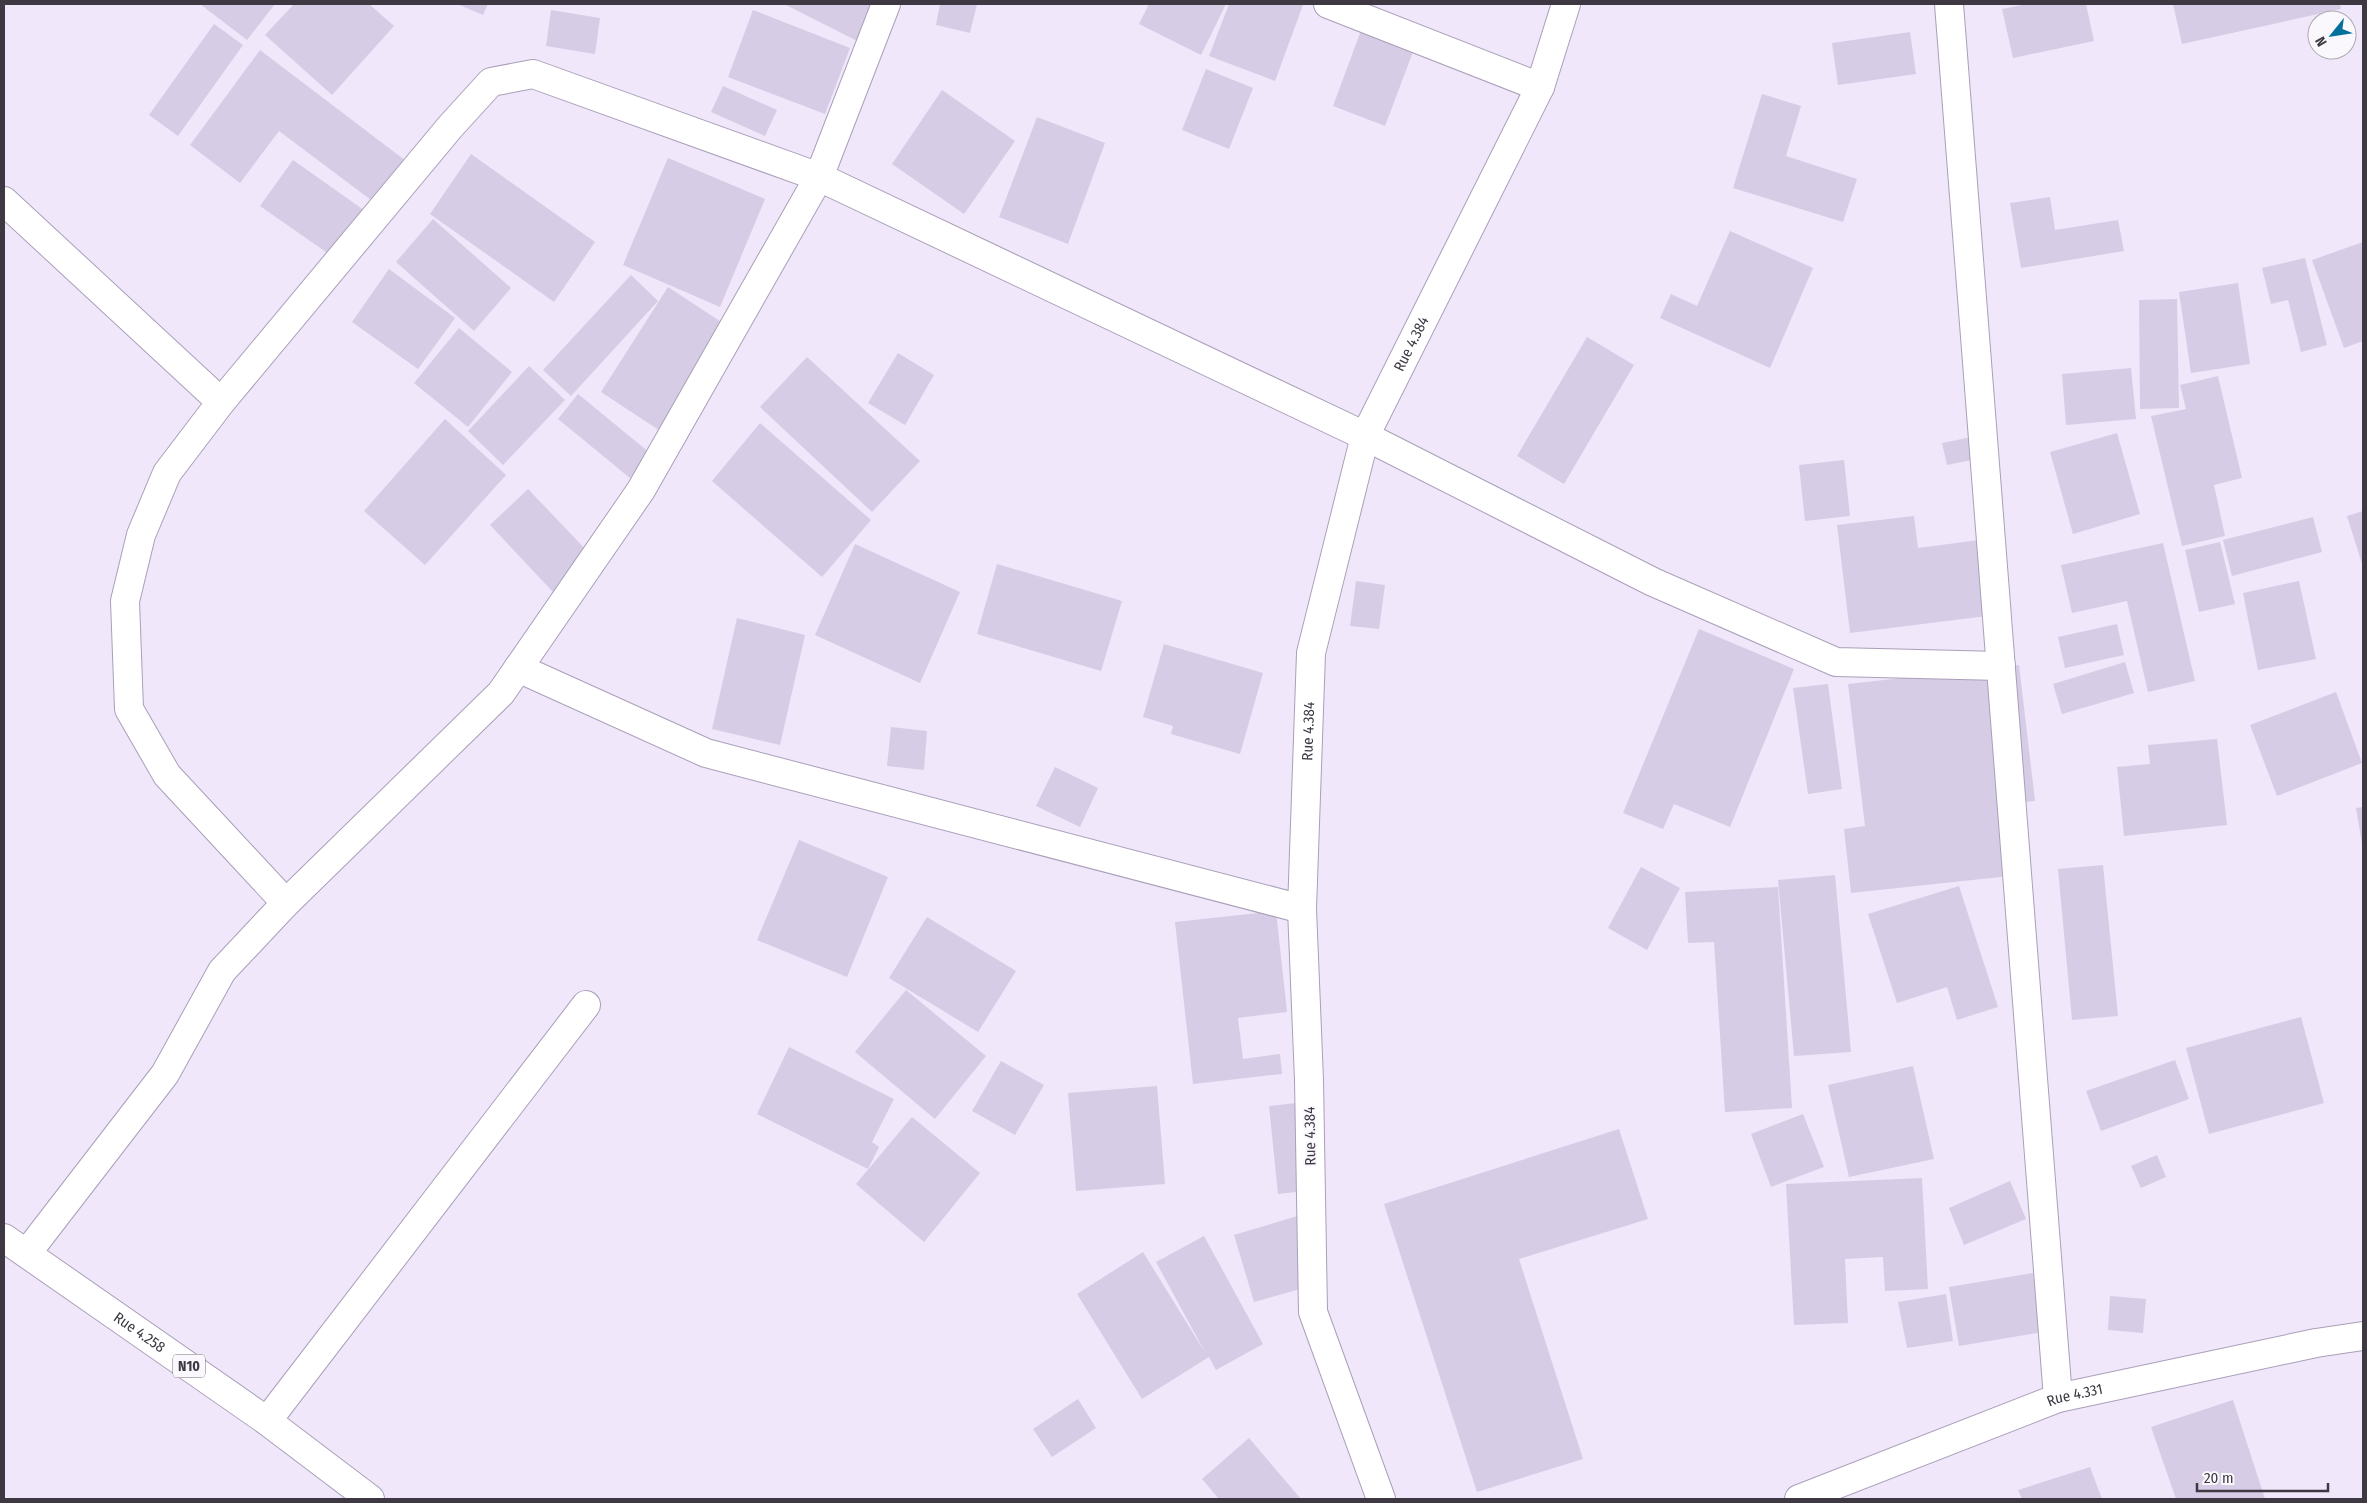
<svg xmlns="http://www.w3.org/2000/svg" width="2367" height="1503" viewBox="0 0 2367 1503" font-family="'Fira Sans Condensed',sans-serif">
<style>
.building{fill:#d7cce5}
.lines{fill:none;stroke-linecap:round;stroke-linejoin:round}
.minor-casing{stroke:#aa9fb8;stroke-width:30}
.trunk-casing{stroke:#aa9fb8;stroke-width:30}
.minor{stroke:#fff;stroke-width:28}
.trunk{stroke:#fff;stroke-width:28}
.labels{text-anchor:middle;stroke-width:4;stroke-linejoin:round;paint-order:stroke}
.shield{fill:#faf7fd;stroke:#76717a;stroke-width:1}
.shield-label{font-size:14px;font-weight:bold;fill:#3d3842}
.street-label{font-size:15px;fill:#3d3842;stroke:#faf7fd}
</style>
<rect width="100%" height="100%" fill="#f0e7fb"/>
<g class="building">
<polygon points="200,4 275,4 247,40"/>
<polygon points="294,4 369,4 394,26 332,95 265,35"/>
<polygon points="457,4 488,4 483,15"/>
<polygon points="784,4 892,4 869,47"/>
<polygon points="940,4 977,4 970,33 936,25"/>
<polygon points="1149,4 1226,4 1201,55 1139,24"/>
<polygon points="1229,4 1303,5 1275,81 1209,56"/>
<polygon points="2027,4 2086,4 2094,41 2013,58 2002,9"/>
<polygon points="2173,4 2340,4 2341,9 2182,44"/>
<polygon points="551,10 600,18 595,54 546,46"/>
<polygon points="753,10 850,48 825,114 728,77"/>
<polygon points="214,24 243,45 178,136 149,115"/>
<polygon points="1363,25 1416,44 1385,126 1333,106"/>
<polygon points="1910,32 1916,74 1838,85 1832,43"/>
<polygon points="260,50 406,161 375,203 279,131 240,183 190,145"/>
<polygon points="1206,69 1253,88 1229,149 1182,130"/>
<polygon points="723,86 777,110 765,136 711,112"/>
<polygon points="942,90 1015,141 964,214 892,164"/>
<polygon points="1762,94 1801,106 1786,156 1857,179 1843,222 1733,188"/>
<polygon points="1037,117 1105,143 1068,244 999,217"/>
<polygon points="471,154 595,242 554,302 430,214"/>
<polygon points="668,158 765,199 720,307 623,265"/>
<polygon points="293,160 368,213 336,259 260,206"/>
<polygon points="2050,197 2055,230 2118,220 2124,251 2021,268 2010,203"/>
<polygon points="433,219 511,288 474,331 396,262"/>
<polygon points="1730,231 1813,268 1770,368 1660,318 1671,294 1697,306"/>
<polygon points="2363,242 2363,341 2344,348 2312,260"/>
<polygon points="2305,258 2327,345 2301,352 2288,300 2271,304 2262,268"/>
<polygon points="389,269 455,318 418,369 352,322"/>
<polygon points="631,275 658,301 571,396 543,370"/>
<polygon points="2238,283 2250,364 2191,373 2179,292"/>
<polygon points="668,287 741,335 674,440 601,392"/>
<polygon points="2177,299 2179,408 2140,409 2139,300"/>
<polygon points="459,328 512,372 468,427 414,383"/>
<polygon points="1587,337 1634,365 1564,484 1517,456"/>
<polygon points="898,353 934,375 905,425 868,403"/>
<polygon points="807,357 920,461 872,512 760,407"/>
<polygon points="529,366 565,400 503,465 468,431"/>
<polygon points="2131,368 2136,419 2066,425 2062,374"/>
<polygon points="2218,376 2242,478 2214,485 2225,536 2182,546 2151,416 2186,409 2180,385"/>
<polygon points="578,394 650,453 630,478 558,419"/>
<polygon points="445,419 506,475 425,565 364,511"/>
<polygon points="760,423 871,520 822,577 712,481"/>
<polygon points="2117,433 2140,514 2073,534 2050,452"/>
<polygon points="1972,437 1977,459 1947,465 1942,443"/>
<polygon points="1844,460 1850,516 1805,521 1799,465"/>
<polygon points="528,489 591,555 553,592 490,525"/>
<polygon points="2363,511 2363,567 2347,516"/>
<polygon points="1914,516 1918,548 2002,537 2011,613 1850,633 1837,525"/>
<polygon points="2313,517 2322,552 2232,576 2223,540"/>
<polygon points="2220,542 2235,604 2199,612 2185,550"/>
<polygon points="2163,543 2195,681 2148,692 2127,601 2072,613 2061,565"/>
<polygon points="855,544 960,592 920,683 815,635"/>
<polygon points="997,564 1122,601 1101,671 977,634"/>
<polygon points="1356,581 1385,585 1379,629 1350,626"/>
<polygon points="2299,581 2316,659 2258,670 2243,593"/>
<polygon points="737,618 805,635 780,745 712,729"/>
<polygon points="2117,624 2124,655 2065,668 2058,637"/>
<polygon points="1699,629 1794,669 1730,827 1674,804 1663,829 1623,813"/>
<polygon points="1164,644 1263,673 1240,754 1171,734 1173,726 1143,717"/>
<polygon points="2125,662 2134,693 2062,714 2053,684"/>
<polygon points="2019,665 2035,801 2001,805 2010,876 1851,893 1844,829 1865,826 1848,684"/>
<polygon points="1828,684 1842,789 1808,794 1793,688"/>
<polygon points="2336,692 2362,763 2277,796 2250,725"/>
<polygon points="891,727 927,731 924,770 887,766"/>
<polygon points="2217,739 2227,825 2124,836 2117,767 2150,764 2148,745"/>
<polygon points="1055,767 1098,788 1080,827 1036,806"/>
<polygon points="2363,807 2363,844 2362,844 2356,808"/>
<polygon points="799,840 888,877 847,977 757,940"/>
<polygon points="2103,865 2118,1016 2072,1020 2058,869"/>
<polygon points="1641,867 1680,888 1647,950 1608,928"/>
<polygon points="1835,875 1851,1052 1794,1056 1778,880"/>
<polygon points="1959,886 1998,1007 1957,1020 1947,987 1897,1003 1868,914"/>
<polygon points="1778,887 1792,1108 1725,1112 1714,942 1688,943 1685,892"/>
<polygon points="1276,911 1287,1012 1238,1018 1243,1059 1280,1054 1282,1074 1193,1084 1175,922"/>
<polygon points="927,917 1016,971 978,1032 889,978"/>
<polygon points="906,990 986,1056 935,1119 855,1052"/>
<polygon points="2301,1017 2324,1103 2209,1134 2186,1048"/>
<polygon points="789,1047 894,1099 872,1142 879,1147 868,1169 757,1114"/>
<polygon points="2175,1060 2189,1099 2101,1131 2086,1091"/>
<polygon points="1001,1061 1044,1085 1015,1135 972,1111"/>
<polygon points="1913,1066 1934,1159 1849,1177 1828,1085"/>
<polygon points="1157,1086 1165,1184 1076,1191 1068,1093"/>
<polygon points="1305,1102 1313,1190 1278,1194 1269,1106"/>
<polygon points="1803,1114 1824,1167 1771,1187 1751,1134"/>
<polygon points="912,1117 980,1173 924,1242 856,1184"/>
<polygon points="1619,1129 1648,1219 1519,1259 1583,1459 1477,1492 1384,1204"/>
<polygon points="2157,1155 2166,1177 2141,1188 2131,1166"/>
<polygon points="1922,1178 1928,1289 1885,1291 1883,1257 1845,1259 1848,1323 1794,1325 1786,1184"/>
<polygon points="2010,1181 2026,1219 1964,1245 1949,1208"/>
<polygon points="1301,1215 1321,1283 1254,1302 1234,1235"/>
<polygon points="1204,1236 1263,1344 1216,1370 1209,1357 1142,1399 1077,1294 1143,1252 1206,1354 1156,1262"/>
<polygon points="2033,1273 2043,1332 1959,1346 1949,1287"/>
<polygon points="1946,1294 1953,1341 1907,1348 1898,1302"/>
<polygon points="2110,1296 2146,1299 2143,1333 2108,1330"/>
<polygon points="1078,1399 1096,1428 1052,1457 1033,1429"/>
<polygon points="2233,1400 2265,1499 2176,1499 2151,1427"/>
<polygon points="1249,1438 1301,1499 1219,1499 1202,1479"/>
<polygon points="2090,1467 2102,1499 2022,1499 2018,1490"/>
</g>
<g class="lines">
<g class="minor-casing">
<g id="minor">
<polyline points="1328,4 1540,87"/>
<polyline points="1949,4 2058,1398"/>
<polyline points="4,201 221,402"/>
<polyline points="518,668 706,753 1302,909"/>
<polyline points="286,903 167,775 129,709 125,601 141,535 167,473 221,402 450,127 491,82 533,74 819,177 1365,436 1653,582 1836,662 2001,666"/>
<polyline points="27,1253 165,1074 222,971 286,903 501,693 641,490 819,177 886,4"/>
<polyline points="267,1421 586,1005"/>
<path id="s1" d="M1381,1499L1313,1312L1309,1080L1302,909L1311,653L1365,436L1540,87L1566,4"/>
<path id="s2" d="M1799,1499L2058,1398L2316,1343L2363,1336"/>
</g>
</g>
<g class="trunk-casing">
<g id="trunk">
<path id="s3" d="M4,1238L267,1421L370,1499"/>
</g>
</g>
<use href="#minor" class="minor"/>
<use href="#trunk" class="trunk"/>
</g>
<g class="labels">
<rect class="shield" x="173" y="1354.5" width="32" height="23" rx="4"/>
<g class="shield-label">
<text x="189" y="1371">N10</text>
</g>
<g class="street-label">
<text dy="5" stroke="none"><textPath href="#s1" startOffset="1185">Rue 4.384</textPath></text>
<text dy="5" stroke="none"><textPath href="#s1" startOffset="780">Rue 4.384</textPath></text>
<text transform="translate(1310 1136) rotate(-91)" y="5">Rue 4.384</text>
<text dy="5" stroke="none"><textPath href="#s3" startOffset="165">Rue 4.258</textPath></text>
<text dy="5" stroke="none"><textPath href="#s2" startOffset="295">Rue 4.331</textPath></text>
</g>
</g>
<rect width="2367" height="1503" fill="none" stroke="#3d3842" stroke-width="10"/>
<g transform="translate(2332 35) rotate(240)"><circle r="24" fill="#faf7fd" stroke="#aeabb2"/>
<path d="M0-4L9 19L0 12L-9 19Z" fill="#04719c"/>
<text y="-8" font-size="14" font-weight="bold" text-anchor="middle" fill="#3d3842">N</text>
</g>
<path d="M2197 1483v8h131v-8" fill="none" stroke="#3d3842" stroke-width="2.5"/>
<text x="2204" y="1483" font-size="15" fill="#3d3842" stroke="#faf7fd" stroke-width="4" paint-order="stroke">20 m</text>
</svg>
